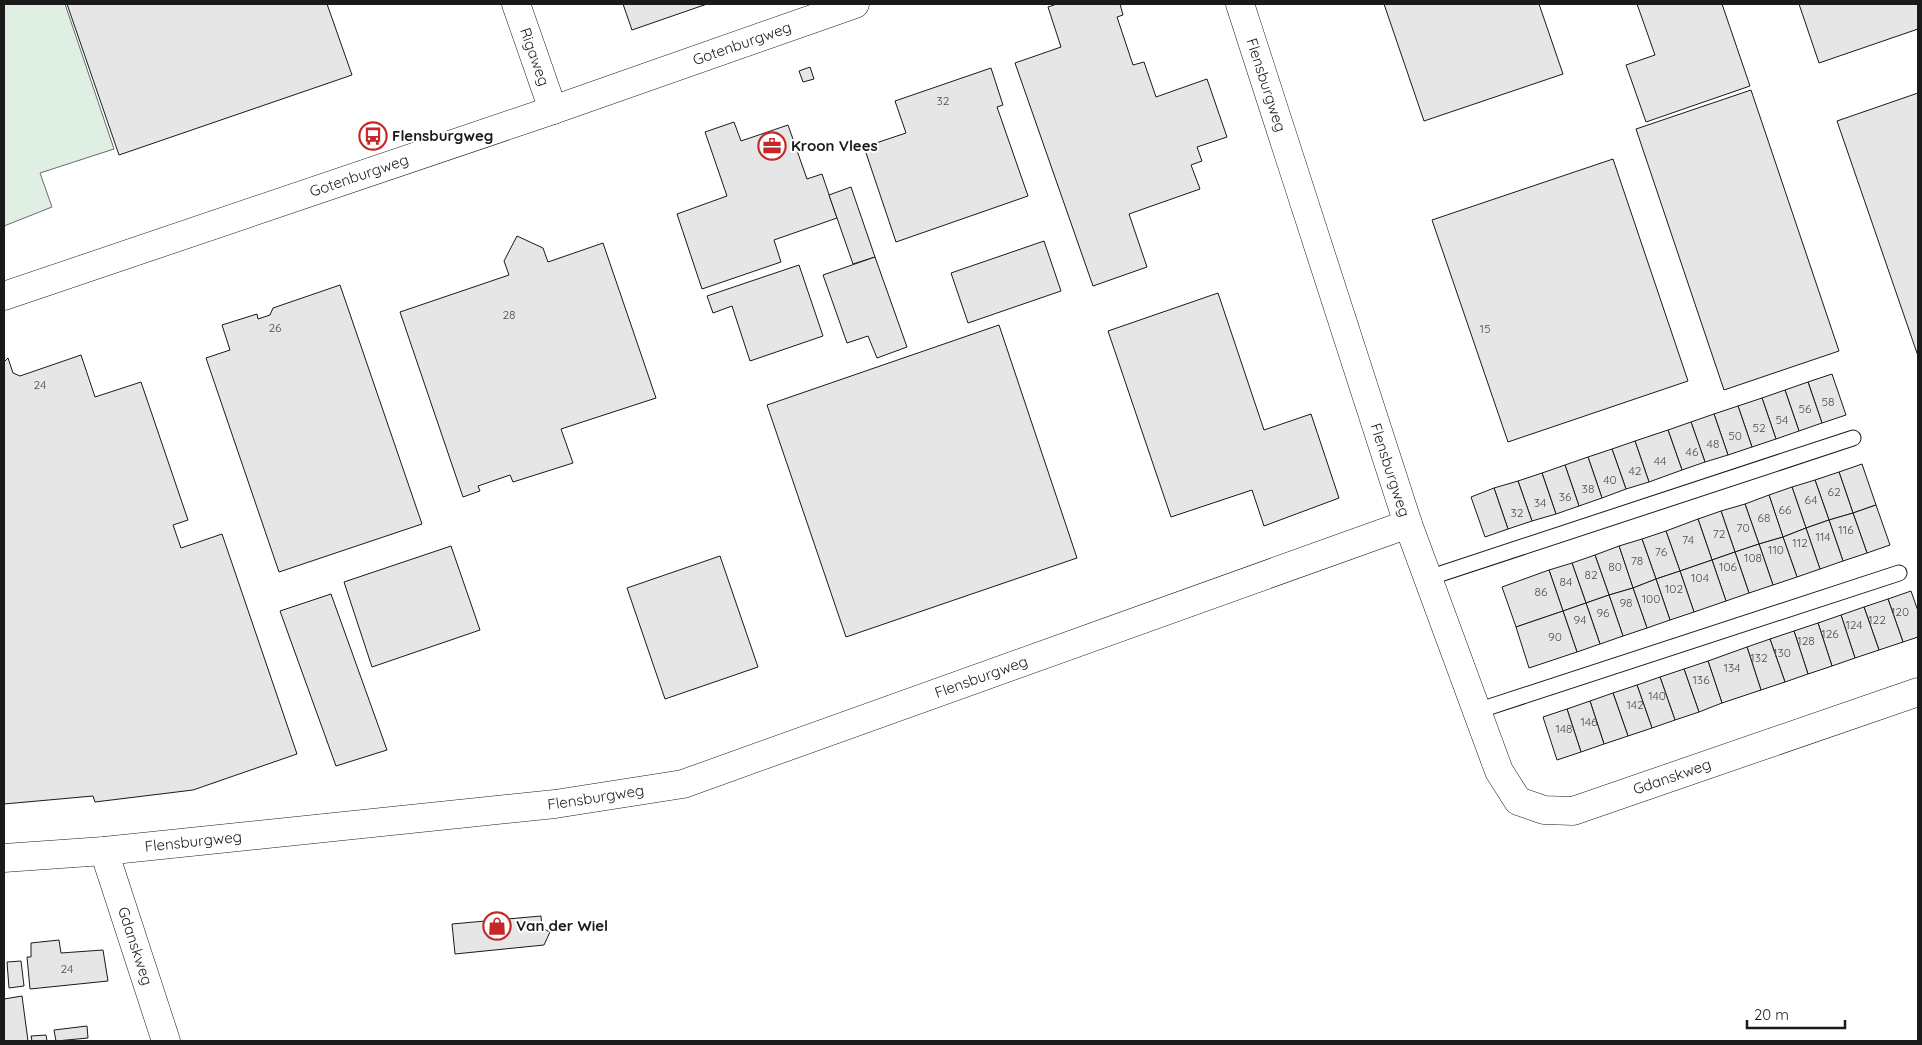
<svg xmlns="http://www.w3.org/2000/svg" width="1922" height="1045" viewBox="0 0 1922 1045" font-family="Quicksand,sans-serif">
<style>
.green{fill:#e0efe3;stroke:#6a6a6a}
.building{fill:#e6e6e6;stroke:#1a1a1a}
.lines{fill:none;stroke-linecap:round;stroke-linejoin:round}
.lane-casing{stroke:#1a1a1a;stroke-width:17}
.street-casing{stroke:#1a1a1a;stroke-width:29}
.secondary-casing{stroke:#1a1a1a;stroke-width:29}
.lane{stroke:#fff;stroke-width:15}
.street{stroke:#fff;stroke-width:28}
.secondary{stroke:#fff;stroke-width:28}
.labels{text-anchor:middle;stroke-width:4;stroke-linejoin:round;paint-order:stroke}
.number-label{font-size:12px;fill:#4d4d4d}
.street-label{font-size:15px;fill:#1a1a1a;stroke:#fff}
.poi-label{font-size:15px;font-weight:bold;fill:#1a1a1a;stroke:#fff;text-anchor:start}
</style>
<rect width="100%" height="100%" fill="#fff"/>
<polygon class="green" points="4,4 65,4 114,149 40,173 52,207 4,226"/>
<g class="building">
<polygon points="67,4 327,4 352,75 119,155"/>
<polygon points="623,4 707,4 632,30"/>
<polygon points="1057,4 1120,4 1123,15 1117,17 1133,65 1144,62 1156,97 1207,79 1227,137 1197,147 1202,161 1191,165 1200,189 1129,214 1147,267 1093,286 1015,63 1061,47 1048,7"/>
<polygon points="1384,4 1539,4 1563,74 1424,121"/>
<polygon points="1637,4 1722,4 1750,86 1646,122 1626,65 1655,55"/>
<polygon points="1799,4 1918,4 1918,29 1819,63"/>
<polygon points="810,67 814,79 803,82 799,71"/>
<polygon points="991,68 1003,105 997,107 1028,196 896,242 864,147 906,133 895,101"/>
<polygon points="1751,90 1839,351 1724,390 1636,129"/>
<polygon points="1918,93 1918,356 1837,121"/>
<polygon points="734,122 741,141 788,125 807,179 822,174 837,218 774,240 781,262 702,289 677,214 727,196 705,132"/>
<polygon points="1613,159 1688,381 1508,442 1432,220"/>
<polygon points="851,187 875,257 853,264 829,195"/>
<polygon points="517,236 543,248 548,262 603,243 656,398 561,429 573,463 513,482 510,475 478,486 480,491 463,497 400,312 509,275 504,261"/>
<polygon points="1044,241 1061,291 968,323 951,273"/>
<polygon points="875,257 907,347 877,358 868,336 847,343 823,275"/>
<polygon points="799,265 823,336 750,361 732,306 713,313 707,296"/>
<polygon points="340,285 422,524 279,572 206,358 230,350 222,325 257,314 258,319 270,315 273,308"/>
<polygon points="1218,293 1264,430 1311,414 1339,498 1264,526 1252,490 1171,517 1108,331"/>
<polygon points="999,325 1077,558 846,637 767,405"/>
<polygon points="81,355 95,397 141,382 188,520 173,525 181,548 222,534 297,754 193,790 95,802 93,796 4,804 4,362 8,358 13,373 20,376"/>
<polygon points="1832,374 1846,415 1822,423 1808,382"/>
<polygon points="1808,382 1822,423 1799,431 1785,390"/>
<polygon points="1785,390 1799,431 1776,439 1762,398"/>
<polygon points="1762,398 1776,439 1752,447 1738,406"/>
<polygon points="1738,406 1752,447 1728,455 1714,414"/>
<polygon points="1714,414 1728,455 1705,462 1691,422"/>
<polygon points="1691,422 1705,462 1682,470 1668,430"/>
<polygon points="1668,430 1682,470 1649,482 1635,441"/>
<polygon points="1635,441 1649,482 1626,489 1612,449"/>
<polygon points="1612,449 1626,489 1602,498 1588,457"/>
<polygon points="1588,457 1602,498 1579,506 1565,465"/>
<polygon points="1862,464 1876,505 1853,513 1839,472"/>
<polygon points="1565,465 1579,506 1556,514 1542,473"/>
<polygon points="1839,472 1853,513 1829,520 1815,480"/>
<polygon points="1542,473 1556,514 1532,521 1518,481"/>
<polygon points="1815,480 1829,520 1806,528 1792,487"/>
<polygon points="1518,481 1532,521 1508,529 1494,488"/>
<polygon points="1792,487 1806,528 1783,537 1769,495"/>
<polygon points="1494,488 1508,529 1485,537 1471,497"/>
<polygon points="1769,495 1783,537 1759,544 1745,504"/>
<polygon points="1745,504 1759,544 1735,552 1721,511"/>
<polygon points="1876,505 1890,545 1867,553 1853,513"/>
<polygon points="1721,511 1735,552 1712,560 1698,519"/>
<polygon points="1853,513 1867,553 1843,561 1829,520"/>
<polygon points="1698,519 1712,560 1680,571 1666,531"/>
<polygon points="1829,520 1843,561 1820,569 1806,528"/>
<polygon points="1806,528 1820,569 1797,577 1783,537"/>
<polygon points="1666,531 1680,571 1656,579 1642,539"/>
<polygon points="1783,537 1797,577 1773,585 1759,544"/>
<polygon points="1642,539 1656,579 1633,588 1619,546"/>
<polygon points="1759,544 1773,585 1749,593 1735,552"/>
<polygon points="451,546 480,630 372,667 344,582"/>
<polygon points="1619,546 1633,588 1609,595 1595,555"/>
<polygon points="1735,552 1749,593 1726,601 1712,560"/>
<polygon points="1595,555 1609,595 1586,603 1572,563"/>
<polygon points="720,556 758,667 665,699 627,588"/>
<polygon points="1712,560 1726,601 1694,612 1680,571"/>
<polygon points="1572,563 1586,603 1563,611 1549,570"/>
<polygon points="1549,570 1563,611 1516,627 1502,587"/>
<polygon points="1680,571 1694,612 1670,620 1656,579"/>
<polygon points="1656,579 1670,620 1647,628 1633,588"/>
<polygon points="1633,588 1647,628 1623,636 1609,595"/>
<polygon points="1911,591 1918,611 1918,637 1903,642 1888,599"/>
<polygon points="331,594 387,750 336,766 280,611"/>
<polygon points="1609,595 1623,636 1600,644 1586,603"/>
<polygon points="1888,599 1903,642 1879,650 1864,607"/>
<polygon points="1586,603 1600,644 1577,652 1563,611"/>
<polygon points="1864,607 1879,650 1855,658 1841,615"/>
<polygon points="1563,611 1577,652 1529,668 1516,627"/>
<polygon points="1841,615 1855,658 1832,666 1818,623"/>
<polygon points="1818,623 1832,666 1808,674 1794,631"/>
<polygon points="1794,631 1808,674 1785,682 1770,639"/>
<polygon points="1770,639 1785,682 1761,690 1747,647"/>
<polygon points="1747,647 1761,690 1722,703 1708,661"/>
<polygon points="1708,661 1722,703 1699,712 1684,669"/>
<polygon points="1684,669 1699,712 1675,720 1660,677"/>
<polygon points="1660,677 1675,720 1652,728 1637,685"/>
<polygon points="1637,685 1652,728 1628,736 1613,693"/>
<polygon points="1613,693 1628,736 1604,744 1590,701"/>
<polygon points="1590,701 1604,744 1581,752 1567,709"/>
<polygon points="1567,709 1581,752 1557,760 1543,717"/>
<polygon points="541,916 542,928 550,932 544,945 455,954 452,924"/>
<polygon points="59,940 61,953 103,950 108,981 30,989 27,957 31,957 31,943"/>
<polygon points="21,961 24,986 9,988 7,962"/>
<polygon points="22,996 28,1041 4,1041 4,999"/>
<polygon points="87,1026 88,1038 56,1041 54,1030"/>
<polygon points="46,1035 47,1041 32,1041 31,1036"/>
</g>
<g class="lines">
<g class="lane-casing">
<g id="lane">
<polyline points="1428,578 1853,438"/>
<polyline points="1477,711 1899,573"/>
</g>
</g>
<g class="street-casing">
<g id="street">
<path id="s1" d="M516,4L553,110"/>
<path id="s2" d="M1408,524L1499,771L1518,801L1544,810L1573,811L1918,692"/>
<path id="s3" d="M104,851L166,1041"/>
<path id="s4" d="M4,858L104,851L555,804L683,784L1408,524L1240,4"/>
</g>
</g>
<g class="secondary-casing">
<g id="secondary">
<path id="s5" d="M4,296L553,110L855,4"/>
</g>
</g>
<use href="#lane" class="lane"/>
<use href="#street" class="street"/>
<use href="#secondary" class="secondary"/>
</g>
<defs>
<g id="bus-ring" transform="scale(1.4375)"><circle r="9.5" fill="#fff" stroke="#c62828" stroke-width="1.5"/><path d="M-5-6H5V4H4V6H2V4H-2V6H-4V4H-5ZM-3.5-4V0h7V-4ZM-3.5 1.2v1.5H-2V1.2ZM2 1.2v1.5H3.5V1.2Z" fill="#c62828"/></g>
<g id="office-ring" transform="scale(1.4375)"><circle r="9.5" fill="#fff" stroke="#c62828" stroke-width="1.5"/><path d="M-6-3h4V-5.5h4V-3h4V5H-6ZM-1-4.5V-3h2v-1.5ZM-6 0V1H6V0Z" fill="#c62828"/></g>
<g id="shop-ring" transform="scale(1.4375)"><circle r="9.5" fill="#fff" stroke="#c62828" stroke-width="1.5"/><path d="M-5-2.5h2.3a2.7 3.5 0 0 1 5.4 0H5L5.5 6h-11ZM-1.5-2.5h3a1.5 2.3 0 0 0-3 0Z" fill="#c62828"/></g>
</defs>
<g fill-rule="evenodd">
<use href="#bus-ring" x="373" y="136"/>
<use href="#office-ring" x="772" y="146"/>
<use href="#shop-ring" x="497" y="926"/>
</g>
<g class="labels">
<g class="number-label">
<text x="943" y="105">32</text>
<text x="509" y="319">28</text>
<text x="275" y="332">26</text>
<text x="1485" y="333">15</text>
<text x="40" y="389">24</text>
<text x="1828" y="406">58</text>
<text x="1805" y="413">56</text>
<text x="1782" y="424">54</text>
<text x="1759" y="432">52</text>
<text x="1735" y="440">50</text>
<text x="1713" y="448">48</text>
<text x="1692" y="456">46</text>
<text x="1660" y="465">44</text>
<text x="1635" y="475">42</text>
<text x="1610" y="484">40</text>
<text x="1588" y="493">38</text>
<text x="1834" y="496">62</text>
<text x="1565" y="501">36</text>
<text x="1811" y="504">64</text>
<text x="1540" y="507">34</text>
<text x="1785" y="514">66</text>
<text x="1517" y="517">32</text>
<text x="1764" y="522">68</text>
<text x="1743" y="532">70</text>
<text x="1846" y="534">116</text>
<text x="1719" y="538">72</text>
<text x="1823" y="541">114</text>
<text x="1688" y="544">74</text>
<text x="1800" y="547">112</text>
<text x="1776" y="554">110</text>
<text x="1661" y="556">76</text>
<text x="1753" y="562">108</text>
<text x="1637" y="565">78</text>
<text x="1615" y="571">80</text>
<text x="1728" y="571">106</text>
<text x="1591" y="579">82</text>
<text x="1700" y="582">104</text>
<text x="1566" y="586">84</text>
<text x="1674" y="593">102</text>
<text x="1541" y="596">86</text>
<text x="1651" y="603">100</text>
<text x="1626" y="607">98</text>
<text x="1900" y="616">120</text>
<text x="1603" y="617">96</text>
<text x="1580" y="624">94</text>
<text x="1877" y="624">122</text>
<text x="1854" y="629">124</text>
<text x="1830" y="638">126</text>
<text x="1555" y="641">90</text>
<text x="1806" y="645">128</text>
<text x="1782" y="657">130</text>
<text x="1759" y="662">132</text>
<text x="1732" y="672">134</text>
<text x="1701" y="684">136</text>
<text x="1657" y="700">140</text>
<text x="1635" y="709">142</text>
<text x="1589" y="726">146</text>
<text x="1564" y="733">148</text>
<text x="67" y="973">24</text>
</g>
<g class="street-label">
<text dy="5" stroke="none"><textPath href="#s5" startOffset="780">Gotenburgweg</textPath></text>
<text dy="5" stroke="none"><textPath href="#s1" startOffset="56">Rigaweg</textPath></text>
<text transform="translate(1266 85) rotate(72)" y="5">Flensburgweg</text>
<text dy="5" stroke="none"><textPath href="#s5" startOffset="375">Gotenburgweg</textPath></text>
<text transform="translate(1390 470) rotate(72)" y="5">Flensburgweg</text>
<text dy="5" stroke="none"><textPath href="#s4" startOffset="1000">Flensburgweg</textPath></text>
<text dy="5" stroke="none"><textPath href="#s2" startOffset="460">Gdanskweg</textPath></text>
<text dy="5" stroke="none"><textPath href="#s4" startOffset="595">Flensburgweg</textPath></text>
<text dy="5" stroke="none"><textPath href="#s4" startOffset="190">Flensburgweg</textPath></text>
<text dy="5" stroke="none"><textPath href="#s3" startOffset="100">Gdanskweg</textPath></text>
</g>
<g class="poi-label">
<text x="392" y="141">Flensburgweg</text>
<text x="791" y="151">Kroon Vlees</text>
<text x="516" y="931">Van der Wiel</text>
</g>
</g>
<rect width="1922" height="1045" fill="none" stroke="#1a1a1a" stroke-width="10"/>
<path d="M1747 1020v8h98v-8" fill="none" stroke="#1a1a1a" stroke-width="2.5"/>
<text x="1754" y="1020" font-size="15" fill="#1a1a1a" stroke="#ffffff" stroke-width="4" paint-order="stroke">20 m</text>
</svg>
